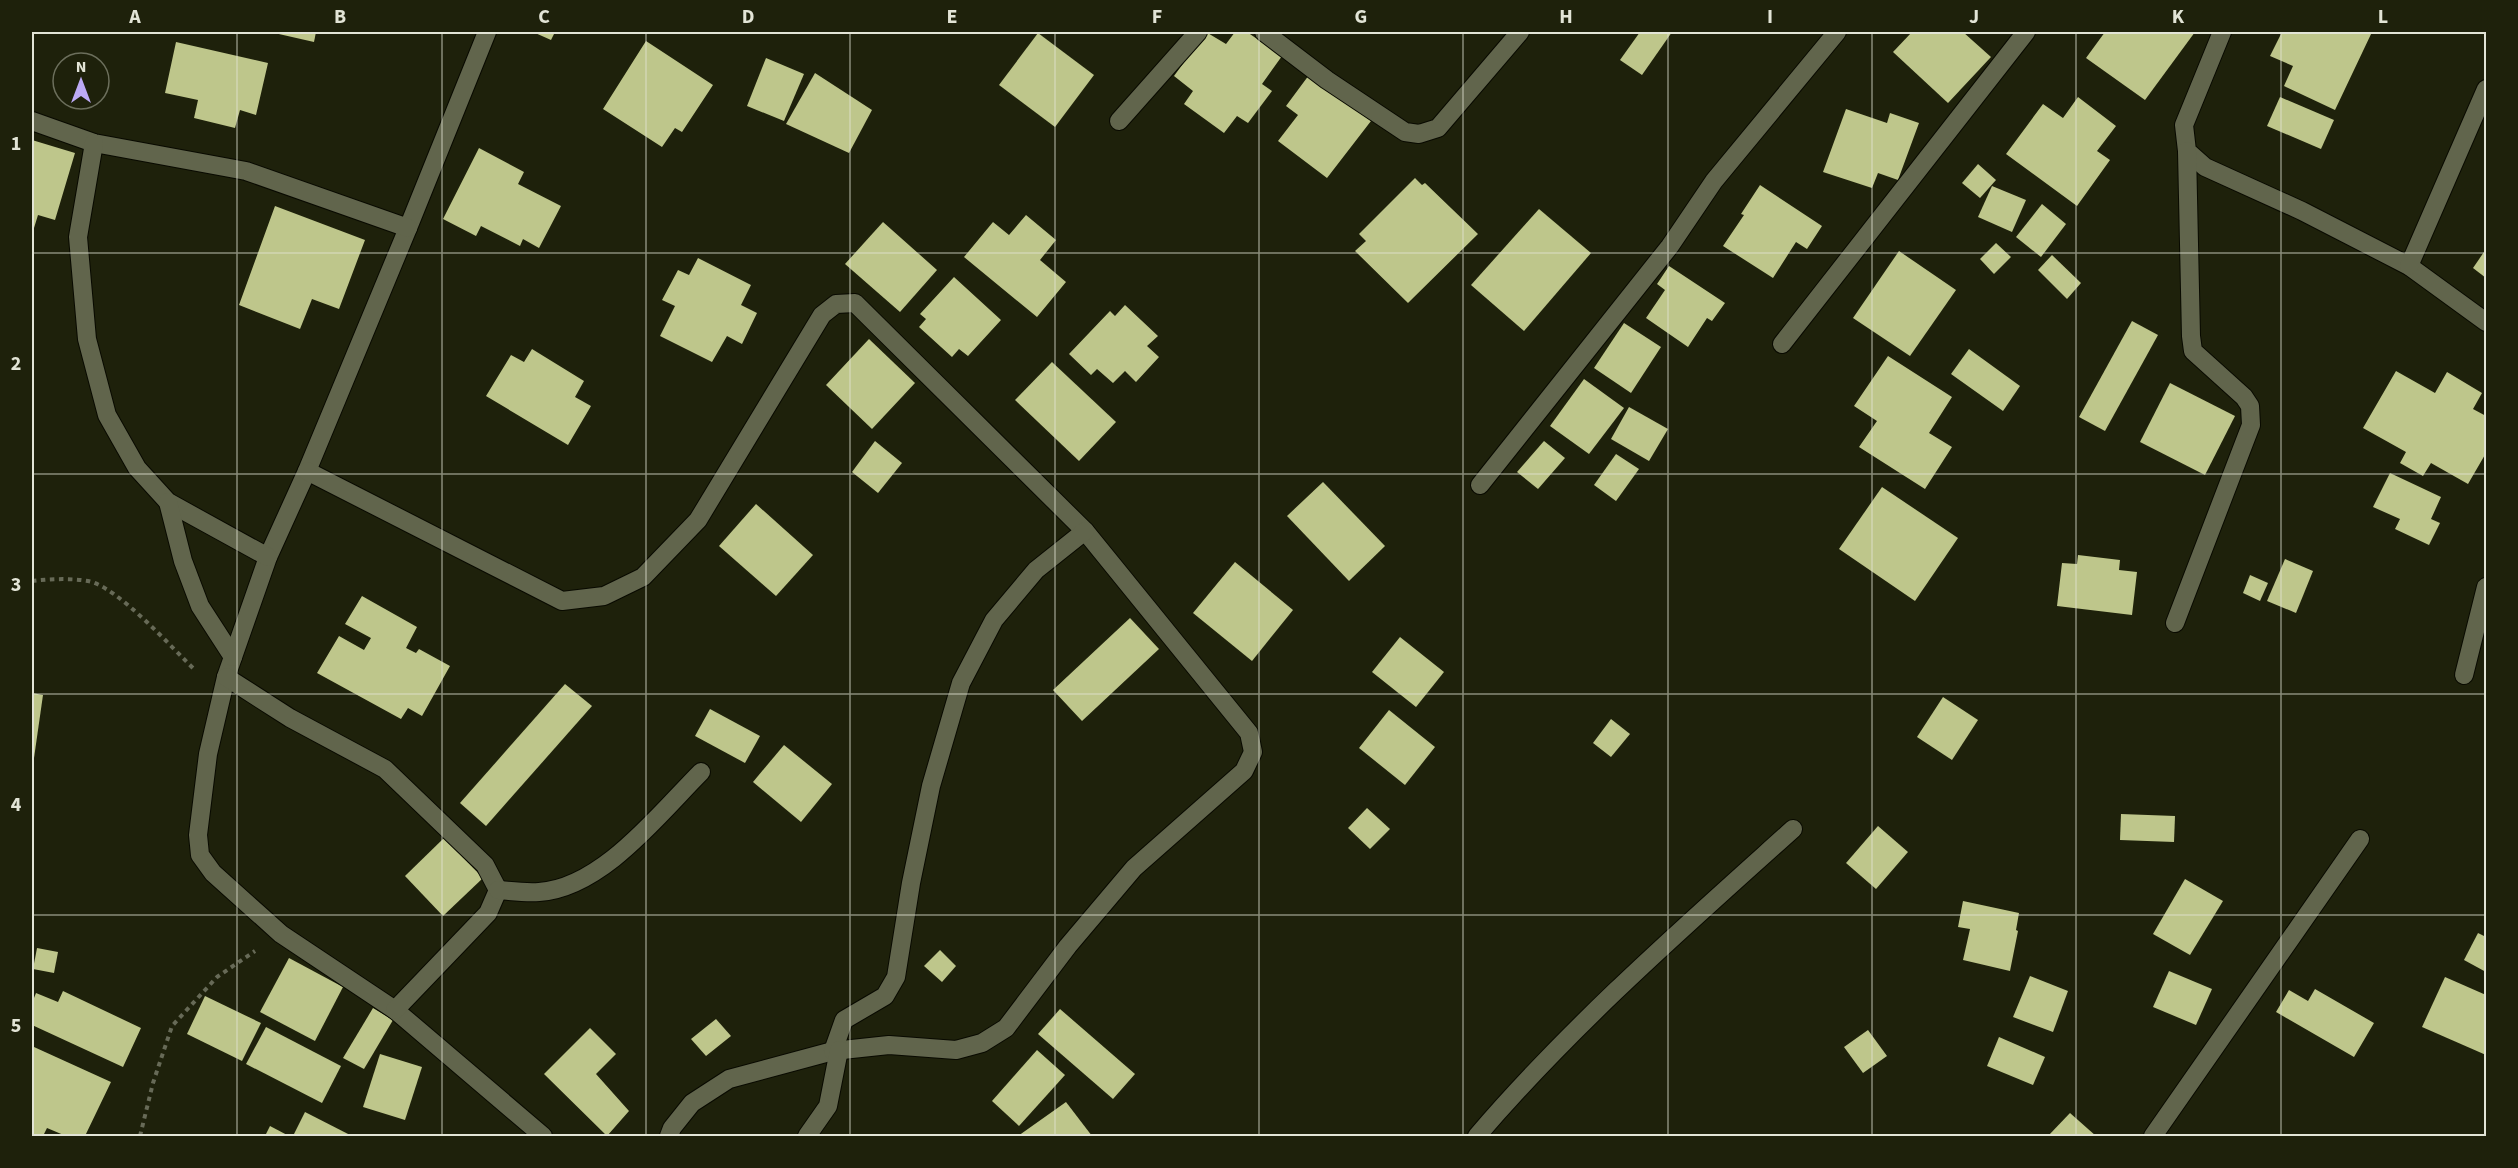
<svg xmlns="http://www.w3.org/2000/svg" width="2518" height="1168" viewBox="0 0 2518 1168" font-family="'Source Sans 3',sans-serif">
<style>
.building{fill:#bec68b}
.lines{fill:none;stroke-linecap:round;stroke-linejoin:round}
.minor-casing{stroke:#090a00;stroke-width:20}
.path{stroke:#676a57;stroke-width:4;stroke-dasharray:4.5 4.5;stroke-linecap:butt}
.minor{stroke:#61654c;stroke-width:18}
.grid{fill:none;stroke:#e2e4d6;stroke-width:1.5;stroke-opacity:0.55}
.neatline{fill:none;stroke:#e2e4d6;stroke-width:2}
.grid-label{font-size:20px;text-anchor:middle;font-weight:bold;fill:#e2e4d6}
</style>
<rect width="100%" height="100%" fill="#1e210b"/>
<g class="building">
<polygon points="270,32 316,32 314,42"/>
<polygon points="533,32 555,32 551,40"/>
<polygon points="1206,32 1226,44 1235,32 1247,32 1282,56 1262,84 1272,91 1248,123 1237,116 1224,133 1184,104 1193,91 1174,76"/>
<polygon points="1640,32 1672,32 1642,75 1620,60"/>
<polygon points="1912,32 1963,32 1991,57 1948,103 1893,52"/>
<polygon points="2105,32 2195,32 2145,100 2086,58"/>
<polygon points="2282,32 2372,32 2335,110 2284,86 2293,66 2270,56"/>
<polygon points="1038,33 1094,75 1055,127 999,85"/>
<polygon points="646,41 713,85 682,132 675,128 662,147 603,109"/>
<polygon points="176,42 268,63 256,115 240,110 235,128 194,118 198,100 165,93"/>
<polygon points="766,58 804,74 784,121 747,106"/>
<polygon points="815,73 872,110 849,153 786,124"/>
<polygon points="1309,75 1371,121 1327,178 1278,141 1298,115 1286,106"/>
<polygon points="2078,97 2116,126 2097,151 2110,160 2077,206 2006,154 2043,104 2063,118"/>
<polygon points="2280,97 2334,120 2321,149 2267,126"/>
<polygon points="1846,109 1887,123 1890,113 1919,123 1898,180 1878,173 1872,188 1823,172"/>
<polygon points="32,140 75,153 55,220 38,215 34,228 32,227"/>
<polygon points="479,148 524,172 518,184 561,206 539,248 523,239 520,246 481,226 476,236 443,219"/>
<polygon points="1978,164 1996,180 1980,198 1962,183"/>
<polygon points="1415,178 1422,185 1425,183 1478,234 1408,303 1355,251 1366,241 1359,234"/>
<polygon points="1760,185 1822,226 1807,249 1796,242 1773,278 1723,246 1744,215 1741,214"/>
<polygon points="1992,186 2026,200 2012,232 1978,217"/>
<polygon points="2042,204 2066,224 2041,257 2016,237"/>
<polygon points="275,206 365,240 339,309 312,299 300,329 239,305"/>
<polygon points="1539,209 1591,253 1524,331 1471,285"/>
<polygon points="1026,215 1056,240 1040,260 1066,282 1037,317 964,257 993,222 1009,235"/>
<polygon points="883,222 937,270 900,312 845,264"/>
<polygon points="1996,243 2011,257 1994,274 1980,259"/>
<polygon points="2486,249 2486,278 2473,268"/>
<polygon points="1899,251 1956,290 1910,356 1853,318"/>
<polygon points="2052,255 2081,283 2067,299 2038,270"/>
<polygon points="698,258 751,285 741,305 757,313 742,344 727,336 712,362 660,336 675,306 662,300 678,270 689,275"/>
<polygon points="1669,266 1725,303 1712,321 1707,318 1688,347 1646,318 1665,290 1657,284"/>
<polygon points="954,277 1001,320 968,356 959,349 952,357 919,327 926,319 920,314"/>
<polygon points="1125,305 1158,336 1147,346 1159,357 1136,382 1125,371 1113,383 1097,369 1091,375 1069,354 1110,311 1115,316"/>
<polygon points="2132,321 2158,335 2105,431 2079,417"/>
<polygon points="1624,323 1661,347 1631,393 1594,368"/>
<polygon points="869,339 915,383 872,429 826,385"/>
<polygon points="532,349 584,381 575,397 591,406 568,445 486,396 511,355 524,362"/>
<polygon points="1969,349 2020,386 2003,411 1951,374"/>
<polygon points="1888,356 1952,397 1929,433 1952,447 1925,489 1859,447 1877,421 1854,406"/>
<polygon points="1052,362 1116,422 1079,461 1015,400"/>
<polygon points="2396,371 2435,393 2447,372 2482,393 2473,409 2486,416 2486,453 2468,484 2431,463 2423,476 2400,463 2406,452 2363,428"/>
<polygon points="1584,379 1624,408 1589,454 1550,426"/>
<polygon points="2170,383 2235,416 2205,475 2140,442"/>
<polygon points="1629,407 1668,429 1649,461 1611,439"/>
<polygon points="875,441 902,463 878,493 852,472"/>
<polygon points="1544,441 1565,458 1538,489 1517,472"/>
<polygon points="1616,454 1639,469 1616,501 1594,485"/>
<polygon points="2390,473 2441,497 2431,519 2440,523 2429,545 2395,529 2400,519 2373,507"/>
<polygon points="1323,482 1385,546 1349,581 1287,516"/>
<polygon points="1882,487 1958,538 1915,601 1839,549"/>
<polygon points="756,504 813,555 776,596 719,546"/>
<polygon points="2078,555 2120,560 2119,570 2137,572 2132,615 2057,606 2062,563 2077,564"/>
<polygon points="2285,559 2313,571 2296,613 2267,601"/>
<polygon points="1235,562 1293,610 1252,661 1193,613"/>
<polygon points="2250,575 2268,583 2260,601 2243,593"/>
<polygon points="362,596 417,627 406,648 416,653 419,649 450,666 422,716 408,708 401,719 317,673 339,636 364,650 371,638 345,624"/>
<polygon points="1130,618 1159,649 1082,721 1053,690"/>
<polygon points="1400,637 1444,672 1416,707 1372,672"/>
<polygon points="565,684 592,706 486,826 460,803"/>
<polygon points="32,693 43,695 33,765 32,765"/>
<polygon points="1943,697 1978,720 1952,760 1917,737"/>
<polygon points="710,709 760,736 745,763 695,736"/>
<polygon points="1389,710 1435,747 1405,785 1359,748"/>
<polygon points="1611,719 1630,734 1611,757 1593,743"/>
<polygon points="784,745 832,784 801,822 753,782"/>
<polygon points="1367,808 1390,829 1370,849 1348,828"/>
<polygon points="2121,814 2175,816 2174,842 2120,840"/>
<polygon points="1878,826 1908,852 1876,889 1846,863"/>
<polygon points="444,838 483,878 443,916 405,876"/>
<polygon points="2185,879 2223,901 2190,955 2153,934"/>
<polygon points="1963,901 2019,913 2016,930 2018,931 2010,971 1963,960 1970,929 1958,927"/>
<polygon points="2478,933 2486,937 2486,972 2464,960"/>
<polygon points="37,948 58,952 54,973 33,969"/>
<polygon points="940,950 956,966 942,982 924,966"/>
<polygon points="289,958 343,987 315,1041 260,1012"/>
<polygon points="2169,971 2212,989 2196,1025 2153,1007"/>
<polygon points="2030,976 2068,991 2053,1032 2013,1017"/>
<polygon points="2445,977 2486,995 2486,1055 2422,1027"/>
<polygon points="2315,989 2374,1023 2354,1057 2276,1012 2289,990 2308,1001"/>
<polygon points="63,991 141,1028 123,1067 32,1025 32,1003 36,993 58,1002"/>
<polygon points="205,996 261,1023 242,1061 187,1034"/>
<polygon points="373,1008 393,1020 364,1069 343,1058"/>
<polygon points="1060,1009 1135,1074 1113,1099 1038,1034"/>
<polygon points="716,1019 731,1036 706,1056 691,1039"/>
<polygon points="266,1027 341,1066 322,1103 246,1064"/>
<polygon points="590,1028 616,1054 596,1074 629,1111 607,1136 544,1074"/>
<polygon points="1868,1030 1887,1056 1863,1073 1844,1047"/>
<polygon points="1999,1037 2045,1057 2033,1085 1987,1066"/>
<polygon points="34,1047 111,1082 85,1136 66,1136 47,1128 43,1136 32,1136 32,1051"/>
<polygon points="1037,1050 1065,1075 1019,1126 992,1101"/>
<polygon points="380,1054 422,1067 405,1120 363,1107"/>
<polygon points="1066,1102 1092,1136 1018,1136"/>
<polygon points="305,1112 352,1136 293,1136"/>
<polygon points="2070,1113 2096,1136 2048,1136"/>
<polygon points="270,1126 289,1136 265,1136"/>
</g>
<g class="lines">
<g class="minor-casing">
<g id="minor">
<polyline points="487,32 408,228 307,471 268,557 226,677 208,754 198,835 200,855 213,873 281,934 395,1010 543,1136"/>
<polyline points="1264,32 1327,80 1405,132 1419,134 1438,128 1520,32"/>
<polyline points="2222,32 2184,125 2187,151 2205,167 2302,211 2409,266 2486,322"/>
<polyline points="32,121 94,143 246,171 408,228"/>
<polyline points="1119,121 1198,32"/>
<polyline points="94,143 78,237 87,339 107,415 137,468 168,502 268,557"/>
<polyline points="2409,266 2486,89"/>
<polyline points="1782,344 2026,32"/>
<polyline points="307,471 562,601 604,596 643,577 698,520 822,315 836,304 855,303 1085,531 1249,733 1253,752 1244,771 1134,868 1068,946 1006,1028 982,1043 956,1050 889,1045 833,1051 729,1079 692,1103 672,1128 669,1136"/>
<polyline points="1480,485 1670,246 1714,181 1837,32"/>
<polyline points="168,502 183,561 200,606 233,657"/>
<polyline points="2175,623 2251,425 2250,406 2244,397 2193,351 2191,336 2187,151"/>
<polyline points="2464,675 2486,587"/>
<polyline points="226,677 290,718 385,769 485,865 498,890 488,913 395,1010"/>
<path d="M498,890C511,891 525,893 539,892C602,888 659,814 701,772"/>
<polyline points="833,1051 844,1020 885,996 896,977 911,883 931,786 961,683 994,620 1036,570 1085,531"/>
<polyline points="807,1136 828,1106 839,1050"/>
<path d="M1477,1136C1572,1025 1684,927 1793,829"/>
<polyline points="2153,1136 2360,839"/>
</g>
</g>
<g class="path">
<path d="M32,581C50,579 69,578 88,581C118,587 171,647 195,670"/>
<polyline points="140,1136 153,1083 172,1026 217,977 255,951"/>
</g>
<use href="#minor" class="minor"/>
</g>
<path class="grid" d="M237,32V1136M442,32V1136M646,32V1136M850,32V1136M1055,32V1136M1259,32V1136M1463,32V1136M1668,32V1136M1872,32V1136M2076,32V1136M2281,32V1136M32,253H2486M32,474H2486M32,694H2486M32,915H2486"/>
<rect width="2518" height="1168" fill="none" stroke="#1e210b" stroke-width="66"/>
<g transform="translate(81 81)"><circle r="28" fill="#1e210b" stroke="#6c6f5c" stroke-width="1.5"/>
<path d="M0-4.5L10 22L0 15L-10 22Z" fill="#bcaaf5"/>
<text y="-9" font-size="16" font-weight="bold" text-anchor="middle" fill="#e2e4d6">N</text>
</g>
<rect x="33" y="33" width="2452" height="1102" class="neatline"/>
<g class="grid-label">
<text x="135" y="23">A</text>
<text x="340" y="23">B</text>
<text x="544" y="23">C</text>
<text x="748" y="23">D</text>
<text x="952" y="23">E</text>
<text x="1157" y="23">F</text>
<text x="1361" y="23">G</text>
<text x="1566" y="23">H</text>
<text x="1770" y="23">I</text>
<text x="1974" y="23">J</text>
<text x="2178" y="23">K</text>
<text x="2383" y="23">L</text>
<text x="16" y="150">1</text>
<text x="16" y="370">2</text>
<text x="16" y="591">3</text>
<text x="16" y="811">4</text>
<text x="16" y="1032">5</text>
</g>
</svg>
